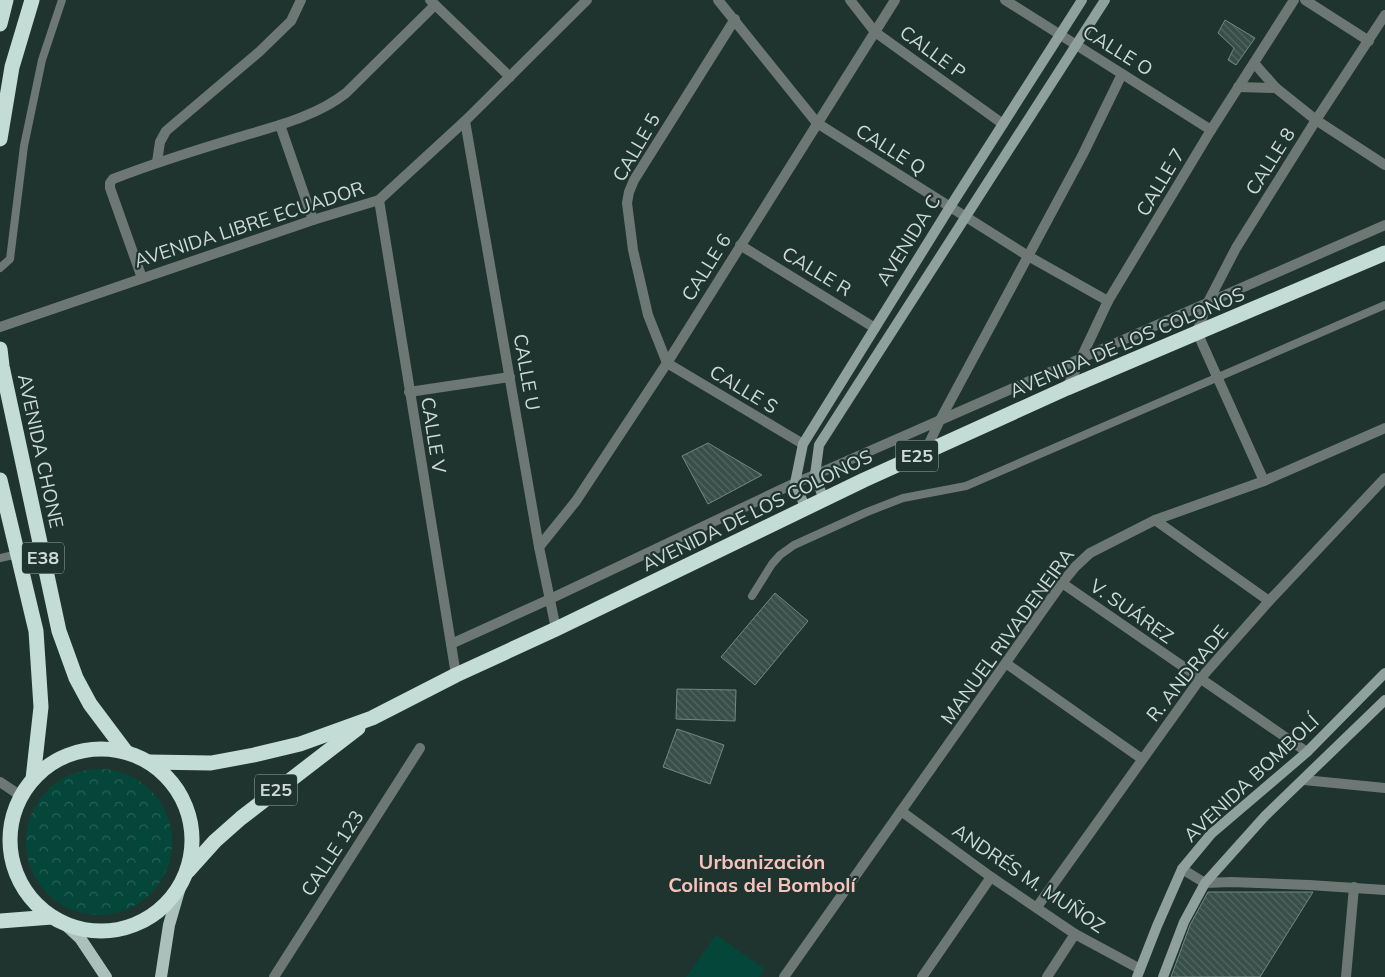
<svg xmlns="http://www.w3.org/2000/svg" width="1385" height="977" viewBox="0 0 1385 977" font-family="Mulish,sans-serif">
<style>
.park{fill:url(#park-crowns)}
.garden{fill:#05463b}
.building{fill:url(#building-back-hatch);stroke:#718982}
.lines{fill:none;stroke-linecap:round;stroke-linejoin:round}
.lane{stroke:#6d7875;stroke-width:8}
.street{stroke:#6d7875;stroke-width:10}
.secondary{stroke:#90a09c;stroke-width:10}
.primary{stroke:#abc0ba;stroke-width:12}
.highway{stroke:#c3dcd6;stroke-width:15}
.labels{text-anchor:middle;stroke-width:4.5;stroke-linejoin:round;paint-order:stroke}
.shield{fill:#1f342f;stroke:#9aa8a5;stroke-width:1}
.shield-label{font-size:18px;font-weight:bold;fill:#cedad7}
.street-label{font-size:19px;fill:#cedad7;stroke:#1f342f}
.neighbourhood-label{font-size:20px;font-weight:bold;fill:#f6c2bb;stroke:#1f342f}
</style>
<defs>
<pattern id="park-crowns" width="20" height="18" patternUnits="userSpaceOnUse" patternTransform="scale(1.25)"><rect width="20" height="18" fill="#05463b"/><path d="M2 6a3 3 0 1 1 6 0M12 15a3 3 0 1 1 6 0" fill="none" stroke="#286057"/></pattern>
<pattern id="building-back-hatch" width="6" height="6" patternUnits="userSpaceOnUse" patternTransform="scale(1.25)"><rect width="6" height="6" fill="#384e48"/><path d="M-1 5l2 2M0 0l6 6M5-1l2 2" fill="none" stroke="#546762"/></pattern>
</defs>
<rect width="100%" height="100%" fill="#1f342f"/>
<circle class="park" cx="99" cy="842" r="73"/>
<polygon class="garden" points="716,935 765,969 759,977 686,977"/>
<g class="building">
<polygon points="1225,20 1255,38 1236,65 1228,60 1234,48 1218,33"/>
<polygon points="708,443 762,475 708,504 682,456"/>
<polygon points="775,593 808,621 755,685 721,657"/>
<polygon points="677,689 736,690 735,721 676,719"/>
<polygon points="677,729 724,745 710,784 663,767"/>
<polygon points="1208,892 1313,892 1260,977 1171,977 1190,925"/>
</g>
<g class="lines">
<g class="lane">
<polyline points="0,268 10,259 24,146 42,60 62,0"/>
<polyline points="0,558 18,554"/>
<polyline points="752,596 772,564 780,555 794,545 867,512 903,498 966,486 1385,305"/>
</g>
<g class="street">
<polyline points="430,0 510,77"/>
<polyline points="718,0 817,123 1028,256 1108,301"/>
<polyline points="850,0 875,32 1003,124"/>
<polyline points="1005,0 1211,130"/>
<polyline points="1305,0 1369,41"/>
<polyline points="735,19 634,180 629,192 627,203 633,250 648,315 667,363 803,444"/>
<polyline points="1254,63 1276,88"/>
<polyline points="1238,87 1276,88 1316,120 1385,165"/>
<polyline points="465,121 539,547 556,629"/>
<polyline points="280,125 313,220"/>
<polyline points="157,162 160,142 166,131 259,52 291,21 301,0"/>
<polyline points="379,200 456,675"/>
<polyline points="740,245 875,328"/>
<path d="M142,278L110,188V183L113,179C152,164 193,151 233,139C272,127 314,118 346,93L435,5"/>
<polyline points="0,327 313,220 379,200 465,121 587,0"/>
<polyline points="1067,388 1108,301 1211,130 1294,0"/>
<polyline points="409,392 510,377"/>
<polyline points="925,452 940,420 1083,154 1122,74"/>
<polyline points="1264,481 1197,332 1207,304 1236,248 1316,120 1385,15"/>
<polyline points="1155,520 1269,601"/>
<polyline points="539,547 576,501 667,363 895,0"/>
<polyline points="1062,583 1307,752"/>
<path d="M451,644L550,599L795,483L815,475C1005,391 1195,309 1385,225"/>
<polyline points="1007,664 1142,759"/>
<polyline points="1304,780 1385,788"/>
<polyline points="0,782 21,796"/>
<polyline points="901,811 991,877 1075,934 1140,969"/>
<polyline points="1182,869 1205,883 1231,882 1309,885 1385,890"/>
<polyline points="1037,907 1200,679 1269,601 1385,478"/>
<polyline points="274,977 420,748"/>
<polyline points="784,977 1062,583 1075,567 1090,553 1155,520 1264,481 1385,428"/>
<polyline points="922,977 991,877"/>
<polyline points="1047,977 1075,934"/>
<polyline points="1346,977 1354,887"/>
</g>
<g class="secondary">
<polyline points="824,500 815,475 819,445 1105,0"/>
<polyline points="806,509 795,483 803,444 950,207 1082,0"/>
<polyline points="1137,977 1157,926 1182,869 1211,834 1307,752 1385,673"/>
<polyline points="1163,977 1184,922 1205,883 1265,816 1385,700"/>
</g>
<g class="primary">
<polyline points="65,924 80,938 106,977"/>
<polyline points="161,977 169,925 180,887"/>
</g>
<g class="highway">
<polyline points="0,24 6,0"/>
<polyline points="0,139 12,67 32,0"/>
<polyline points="0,349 2,366 59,631 76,678 90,704 126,752"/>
<polyline points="0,480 36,631 41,707 33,779"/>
<circle cx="101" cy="840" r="91"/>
<polyline points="149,762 211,763 254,755 300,744 372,718 456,675 556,629 864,480 1067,388 1385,253"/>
<polyline points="188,871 215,841 241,818 358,728"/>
<polyline points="0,921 52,917"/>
</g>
</g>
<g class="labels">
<g class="shield">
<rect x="896" y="440.5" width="42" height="31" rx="4"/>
<rect x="22" y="542.5" width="42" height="31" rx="4"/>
<rect x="255" y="774.5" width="42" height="31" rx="4"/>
</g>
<g class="shield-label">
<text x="917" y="462">E25</text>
<text x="43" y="564">E38</text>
<text x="276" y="796">E25</text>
</g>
<g class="street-label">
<text transform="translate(1118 50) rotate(32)" y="7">CALLE O</text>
<text transform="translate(933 52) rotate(36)" y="7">CALLE P</text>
<text transform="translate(636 147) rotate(-60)" y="7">CALLE 5</text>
<text transform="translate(891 149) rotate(32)" y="7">CALLE Q</text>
<text transform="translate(1270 161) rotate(-58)" y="7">CALLE 8</text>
<text transform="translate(1160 182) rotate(-59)" y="7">CALLE 7</text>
<text transform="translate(249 224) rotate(-18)" y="7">AVENIDA LIBRE ECUADOR</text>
<text transform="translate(908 240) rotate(-58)" y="7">AVENIDA C</text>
<text transform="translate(706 267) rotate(-58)" y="7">CALLE 6</text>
<text transform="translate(817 271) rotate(31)" y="7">CALLE R</text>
<text transform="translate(1127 342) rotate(-23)" y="7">AVENIDA DE LOS COLONOS</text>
<text transform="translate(527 372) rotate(80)" y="7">CALLE U</text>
<text transform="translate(744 389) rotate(31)" y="7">CALLE S</text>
<text transform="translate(434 435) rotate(81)" y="7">CALLE V</text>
<text transform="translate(41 451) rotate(78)" y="7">AVENIDA CHONE</text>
<text transform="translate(757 510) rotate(-26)" y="7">AVENIDA DE LOS COLONOS</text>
<text transform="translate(1132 611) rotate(35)" y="7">V. SUÁREZ</text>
<text transform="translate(1007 636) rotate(-54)" y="7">MANUEL RIVADENEIRA</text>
<text transform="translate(1187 673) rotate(-51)" y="7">R. ANDRADE</text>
<text transform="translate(1251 778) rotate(-43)" y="7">AVENIDA BOMBOLÍ</text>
<text transform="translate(332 853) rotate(-57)" y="7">CALLE 123</text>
<text transform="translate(1029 878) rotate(34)" y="7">ANDRÉS M. MUÑOZ</text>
</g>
<g class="neighbourhood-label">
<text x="762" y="869">Urbanización<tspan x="762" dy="23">Colinas del Bombolí</tspan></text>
</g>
</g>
</svg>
